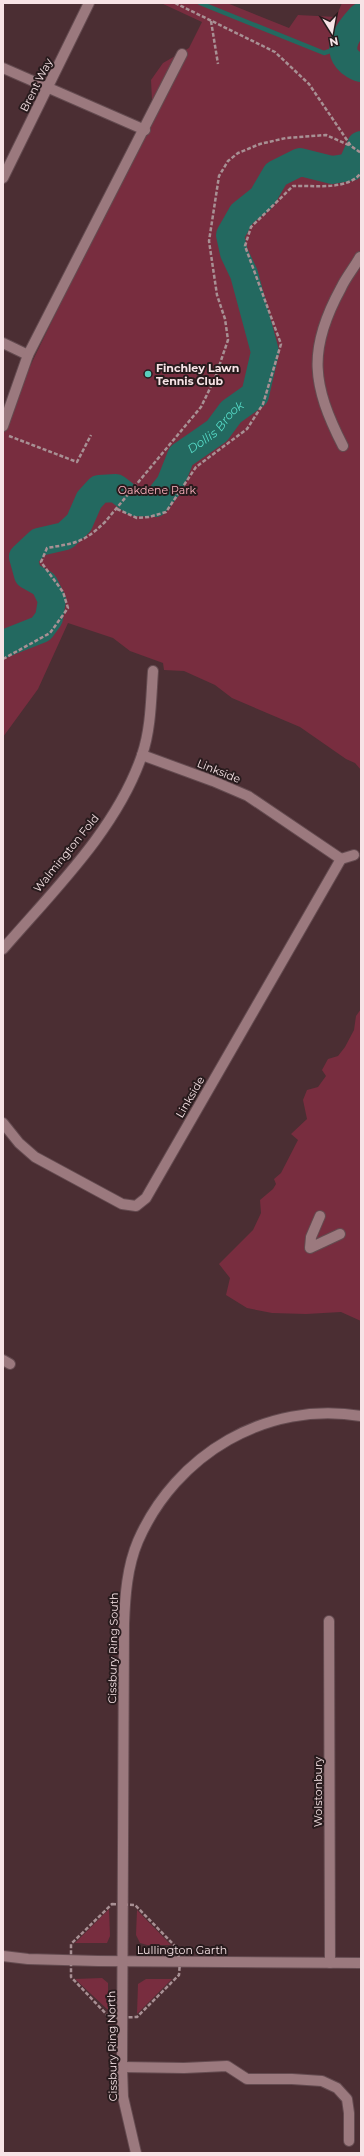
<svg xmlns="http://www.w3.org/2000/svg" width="364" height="2156" viewBox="0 0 364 2156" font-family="Montserrat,sans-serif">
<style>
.green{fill:#782d3f}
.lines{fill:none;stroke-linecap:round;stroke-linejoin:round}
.stream{stroke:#236960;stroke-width:4.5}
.river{stroke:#236960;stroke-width:28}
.minor-casing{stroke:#644b50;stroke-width:12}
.path{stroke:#a89094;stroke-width:2.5;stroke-dasharray:4 2;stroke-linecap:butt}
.minor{stroke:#9b797e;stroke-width:10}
.poi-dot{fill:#5acebd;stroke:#281b1d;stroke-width:1.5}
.labels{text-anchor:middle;stroke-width:4;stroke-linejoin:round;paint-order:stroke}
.street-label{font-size:11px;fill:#f7e3e6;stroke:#281b1d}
.poi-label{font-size:11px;font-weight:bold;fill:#f7e3e6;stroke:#281b1d;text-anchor:start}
.park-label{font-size:11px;fill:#fcb0bd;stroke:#281b1d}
.water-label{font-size:12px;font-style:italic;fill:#56dac7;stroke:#281b1d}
</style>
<rect width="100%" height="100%" fill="#4b2e33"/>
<g class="green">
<polygon points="161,3 227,3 289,28 298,15 336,17 342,3 361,3 361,770 355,763 346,759 300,727 232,698 215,685 184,671 164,670 163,663 130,651 113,638 68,623 38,689 3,737 3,422 81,261 162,101 152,100 151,80 163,63 189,48 202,22"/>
<polygon points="361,1009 361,1321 341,1312 306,1314 272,1313 247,1308 226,1295 230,1278 219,1264 253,1230 261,1213 260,1200 273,1189 276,1184 274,1179 281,1173 298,1140 291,1134 307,1119 303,1100 307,1090 318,1087 326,1076 322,1070 328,1059 338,1056 345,1047 354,1030 356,1016"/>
<polygon points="109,1909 110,1936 107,1943 75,1943"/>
<polygon points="137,1910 171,1945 147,1945 140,1943 136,1935"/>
<polygon points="102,1978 108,1983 108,2010 75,1979"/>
<polygon points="146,1979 172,1979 137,2014 138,1984"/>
</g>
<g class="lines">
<polyline class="stream" points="200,3 324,53 342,47"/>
<g class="river">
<path d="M361,17C350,29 334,48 350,62C354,65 356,67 361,68"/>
<path id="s1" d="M3,644L41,629L49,618L52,600L44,584L28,575L23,557L39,542L65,536L79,523L89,500L99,489L116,488L134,502L155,503L170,484L181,456L217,431L231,412L255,395L265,352L244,274L234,253L230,235L242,214L262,198L276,174L300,162L332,170L351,167L361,145"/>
</g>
<g class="minor-casing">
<g id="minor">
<polyline points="3,68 145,130"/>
<polyline points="3,178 89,3"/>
<polyline points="3,343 28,355"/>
<polyline points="3,426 28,355 182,54"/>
<path d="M343,446C312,385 307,350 341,288C346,277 354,268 360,257"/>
<polyline points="341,859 354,855"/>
<path d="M3,949C53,891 117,829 142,755C151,729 151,699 153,671"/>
<polyline points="3,1123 19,1143 35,1157 122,1204 136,1206 146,1198 341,859 248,796 213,781 142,755"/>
<polyline points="320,1216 311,1237 310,1248 340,1234"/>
<polyline points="3,1360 10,1364"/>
<polyline points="329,1621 330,1963"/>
<polyline points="3,1956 28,1959 98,1961 361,1963"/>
<polyline points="122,2067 184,2068 227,2066 247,2079 292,2079 322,2081 337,2088 347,2099 349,2113 349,2141"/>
<path d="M136,2153L123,2097L122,2067L124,1624C125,1596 127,1567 138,1541C176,1454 267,1400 361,1416"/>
</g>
</g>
<g class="path">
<polyline points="175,3 275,52 309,84 351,146 361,153"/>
<polyline points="211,21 218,64"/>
<polyline points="9,436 77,462 91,435"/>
<path d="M117,509L137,518L149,517L166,512L196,467L247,429L263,404L281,344L245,246L251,227L293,186C313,185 347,191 361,173"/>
<path d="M3,659L50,633L68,608L63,592L41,562L47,548C76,543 83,543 105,522L201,407L215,378L228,340L225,319L217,295L209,241L219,176L228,161L238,153L260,144L286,138L326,135L351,146"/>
<polygon points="112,1904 135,1905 175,1946 180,1961 179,1975 137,2017 110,2018 71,1977 71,1944"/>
</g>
<use href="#minor" class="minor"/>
</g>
<circle class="poi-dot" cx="148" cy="374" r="4"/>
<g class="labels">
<g class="street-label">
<text transform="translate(36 85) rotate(-63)" y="4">Brent Way</text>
<text transform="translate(219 771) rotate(22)" y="4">Linkside</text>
<text transform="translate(66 853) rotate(-51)" y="4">Walmington Fold</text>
<text transform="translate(190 1097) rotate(-60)" y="4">Linkside</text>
<text transform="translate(113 1648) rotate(-89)" y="4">Cissbury Ring South</text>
<text transform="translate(318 1792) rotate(-90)" y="4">Wolstonbury</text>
<text x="182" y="1954">Lullington Garth</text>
<text transform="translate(112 2046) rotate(-91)" y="4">Cissbury Ring North</text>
</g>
<g class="poi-label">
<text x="156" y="372">Finchley Lawn<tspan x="156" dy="13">Tennis Club</tspan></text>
</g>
<g class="park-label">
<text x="157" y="494">Oakdene Park</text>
</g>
<g class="water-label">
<text dy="4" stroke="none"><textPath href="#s1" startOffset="396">Dollis Brook</textPath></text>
</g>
</g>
<rect width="364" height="2156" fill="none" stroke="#f7e3e6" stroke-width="8"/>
<g transform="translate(332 32) rotate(169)" stroke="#281b1d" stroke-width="3" paint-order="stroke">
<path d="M0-3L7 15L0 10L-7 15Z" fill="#f7e3e6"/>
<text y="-6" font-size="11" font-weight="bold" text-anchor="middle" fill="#f7e3e6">N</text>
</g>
</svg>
